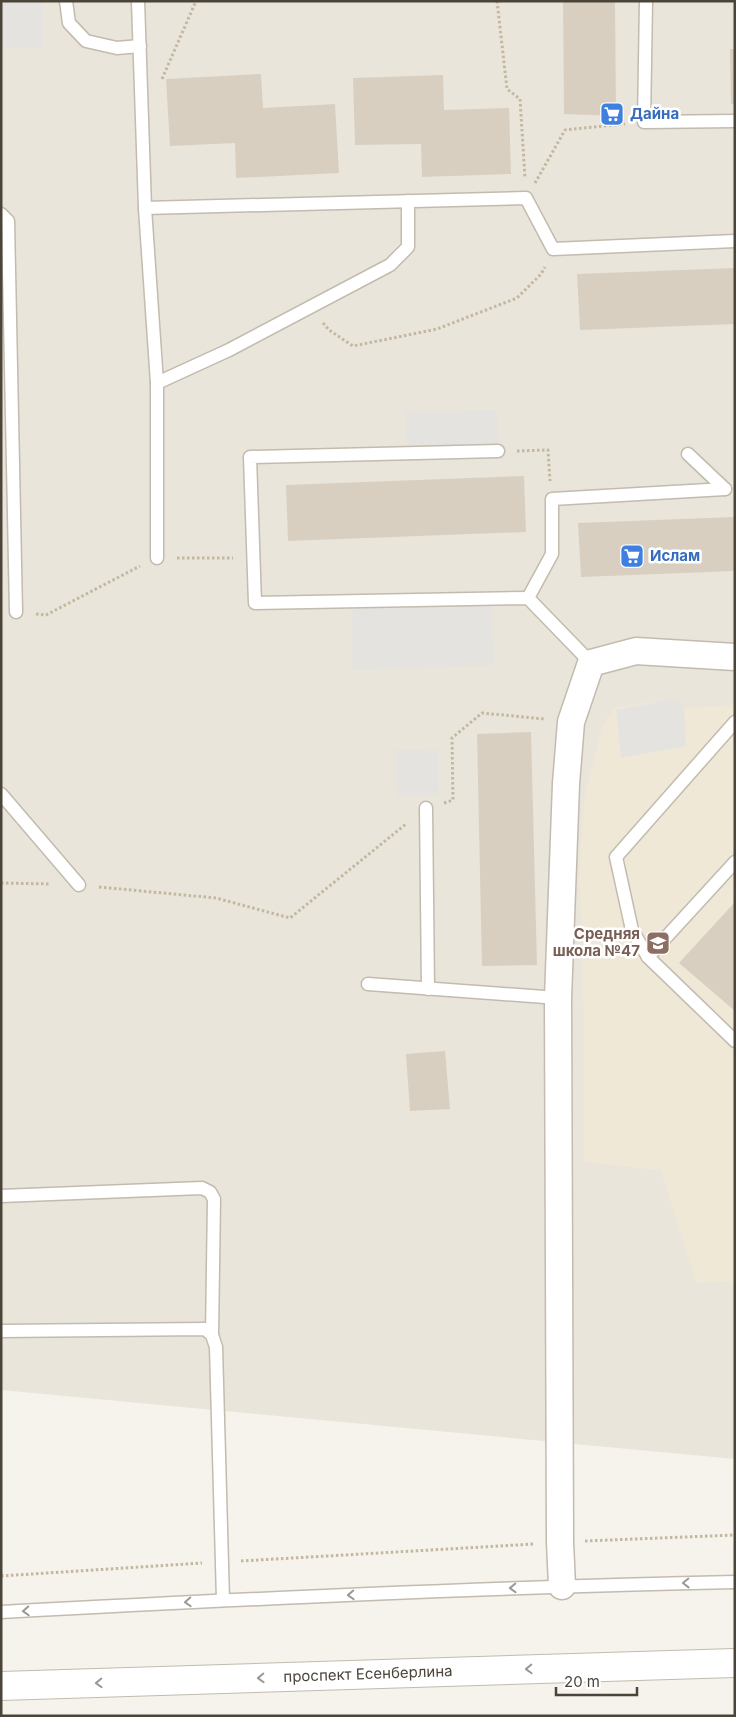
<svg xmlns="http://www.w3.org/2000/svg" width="736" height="1717" viewBox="0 0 736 1717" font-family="Inter,sans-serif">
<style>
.residential{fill:#eae5da}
.education{fill:#efe8d6}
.parking{fill:#e5e3e0}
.building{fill:#d8cfc1}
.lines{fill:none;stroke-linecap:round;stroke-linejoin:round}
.service-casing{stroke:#c2bbae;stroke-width:15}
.minor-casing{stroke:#c2bbae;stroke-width:29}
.tertiary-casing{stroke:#c2bbae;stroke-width:30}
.path{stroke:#c4b79f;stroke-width:3;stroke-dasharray:2.5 2.5;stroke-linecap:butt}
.service{stroke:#fff;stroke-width:12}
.minor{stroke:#fff;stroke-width:26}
.tertiary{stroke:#fff;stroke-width:28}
.oneway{stroke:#9c9892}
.labels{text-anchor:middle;stroke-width:5;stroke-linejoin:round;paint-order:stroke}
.shop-label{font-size:15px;font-weight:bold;fill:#366cbe;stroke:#fff;text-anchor:start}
.education-label{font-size:15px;font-weight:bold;fill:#785e54;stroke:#fff;text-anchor:end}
.street-label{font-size:15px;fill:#4b4439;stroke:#fff}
</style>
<rect width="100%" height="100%" fill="#f6f3ec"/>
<polygon class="residential" points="1,1 735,1 735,1459 1,1390"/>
<polygon class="education" points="677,698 684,708 730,706 735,710 735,1281 696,1283 661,1170 584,1162 584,1015 579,870 585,796 603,724 614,708"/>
<g class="parking">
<rect x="1" y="1" width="42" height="47"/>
<polygon points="497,410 498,451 407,453 406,412"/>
<polygon points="491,599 494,665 352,670 351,602"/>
<polygon points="677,698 684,708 686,746 621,758 616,710"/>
<polygon points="438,749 439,793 427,795 397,795 395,750"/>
</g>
<g class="building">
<polygon points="563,1 615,1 616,116 564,114"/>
<polygon points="730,49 735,49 735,104 731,104"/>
<polygon points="261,74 263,108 335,104 339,173 236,178 235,143 170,146 166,79"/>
<polygon points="443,75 444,110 509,108 511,174 422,177 421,144 355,145 353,78"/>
<polygon points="735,268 735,324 580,330 577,274"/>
<polygon points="524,476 526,532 288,541 286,485"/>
<polygon points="735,517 735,571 581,577 578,523"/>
<polygon points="531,732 537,965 482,966 477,734"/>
<polygon points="735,902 735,1011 679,963"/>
<polygon points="445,1051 450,1109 410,1111 406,1054"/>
</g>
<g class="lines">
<g class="service-casing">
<g id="service">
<polyline points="66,1 69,23 86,41 117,48 140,46"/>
<polyline points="138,1 145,208 157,383 157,558"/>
<polyline points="646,1 644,122 735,121"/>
<polyline points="145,208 526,198 553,249 735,241"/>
<polyline points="1,214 8,221 16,612"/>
<polyline points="157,383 229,350 390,265 408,247 408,201"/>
<polyline points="498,451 250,457 255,603 528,598 591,663"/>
<polyline points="688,454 725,489"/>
<polyline points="528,598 552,554 552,499 725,489"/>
<polyline points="735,722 616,857 632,930 648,957 735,1041"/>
<polyline points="1,794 79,885"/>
<polyline points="426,808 428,989"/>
<polyline points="648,957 735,862"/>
<polyline points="368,984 558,998"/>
<polyline points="1,1196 202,1188 210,1192 214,1199 212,1335"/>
<polyline points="1,1331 205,1329 212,1335 216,1347 223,1600"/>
<path d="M1,1612C246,1599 490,1587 735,1582"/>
</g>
</g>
<g class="minor-casing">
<polyline id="minor" points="562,1586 560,1542 558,998 566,784 571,722 591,663 636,651 735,657"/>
</g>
<g class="tertiary-casing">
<polyline id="tertiary" points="1,1686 735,1663"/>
</g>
<g class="path">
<polyline points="497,1 507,89 520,99 525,178"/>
<polyline points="162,79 196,1"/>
<polyline points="535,183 565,130 625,124"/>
<polyline points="323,323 329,330 353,346 437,329 517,298 541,274 545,267"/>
<polyline points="517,451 548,450 550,481"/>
<polyline points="177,558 233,558"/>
<polyline points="36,614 46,615 140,566"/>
<polyline points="444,803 453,800 452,738 482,713 545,719"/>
<polyline points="1,883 51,884"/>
<polyline points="99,887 216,898 290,918 406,824"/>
<polyline points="585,1541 735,1535"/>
<polyline points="241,1561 534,1544"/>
<polyline points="1,1576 202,1563"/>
</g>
<use href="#service" class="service"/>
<use href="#minor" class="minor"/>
<use href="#tertiary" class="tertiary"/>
</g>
<defs><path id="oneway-chevron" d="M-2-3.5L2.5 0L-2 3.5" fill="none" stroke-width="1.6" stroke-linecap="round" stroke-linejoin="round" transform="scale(1.25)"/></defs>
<g class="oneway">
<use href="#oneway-chevron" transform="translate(686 1583) rotate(179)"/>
<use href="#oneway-chevron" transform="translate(513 1588) rotate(178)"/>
<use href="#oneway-chevron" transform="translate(351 1595) rotate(178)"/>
<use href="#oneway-chevron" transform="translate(188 1602) rotate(177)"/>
<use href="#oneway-chevron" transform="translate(26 1611) rotate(177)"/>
<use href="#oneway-chevron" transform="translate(529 1669) rotate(178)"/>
<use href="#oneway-chevron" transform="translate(261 1678) rotate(178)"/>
<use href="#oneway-chevron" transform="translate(99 1683) rotate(178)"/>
</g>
<defs>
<g id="supermarket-square" transform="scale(1.25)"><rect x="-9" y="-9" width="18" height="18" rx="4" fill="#3f7fe0" stroke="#fff"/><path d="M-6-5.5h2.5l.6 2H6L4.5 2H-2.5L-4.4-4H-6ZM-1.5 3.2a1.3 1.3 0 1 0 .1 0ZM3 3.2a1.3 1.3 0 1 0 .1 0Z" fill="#fff"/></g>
<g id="school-square" transform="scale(1.25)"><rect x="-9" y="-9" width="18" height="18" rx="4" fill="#8d6e63" stroke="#fff"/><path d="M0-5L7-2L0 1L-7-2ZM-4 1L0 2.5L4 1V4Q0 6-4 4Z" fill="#fff"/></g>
</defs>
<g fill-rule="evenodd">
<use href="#supermarket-square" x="612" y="114"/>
<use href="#supermarket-square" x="632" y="556"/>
<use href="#school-square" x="658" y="943"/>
</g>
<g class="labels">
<g class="shop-label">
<text x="630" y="119">Дайна</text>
<text x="650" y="561">Ислам</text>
</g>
<g class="education-label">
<text x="640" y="939">Средняя<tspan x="640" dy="17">школа №47</tspan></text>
</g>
<g class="street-label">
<text transform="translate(368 1674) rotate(-2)" y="5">проспект Есенберлина</text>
</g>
</g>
<rect width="736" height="1717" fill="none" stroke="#4b4439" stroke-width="5"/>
<path d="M556 1687v8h81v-8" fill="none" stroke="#4b4439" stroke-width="2.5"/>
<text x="564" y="1687" font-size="15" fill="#4b4439" stroke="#ffffff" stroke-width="4" paint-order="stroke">20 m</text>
</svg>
